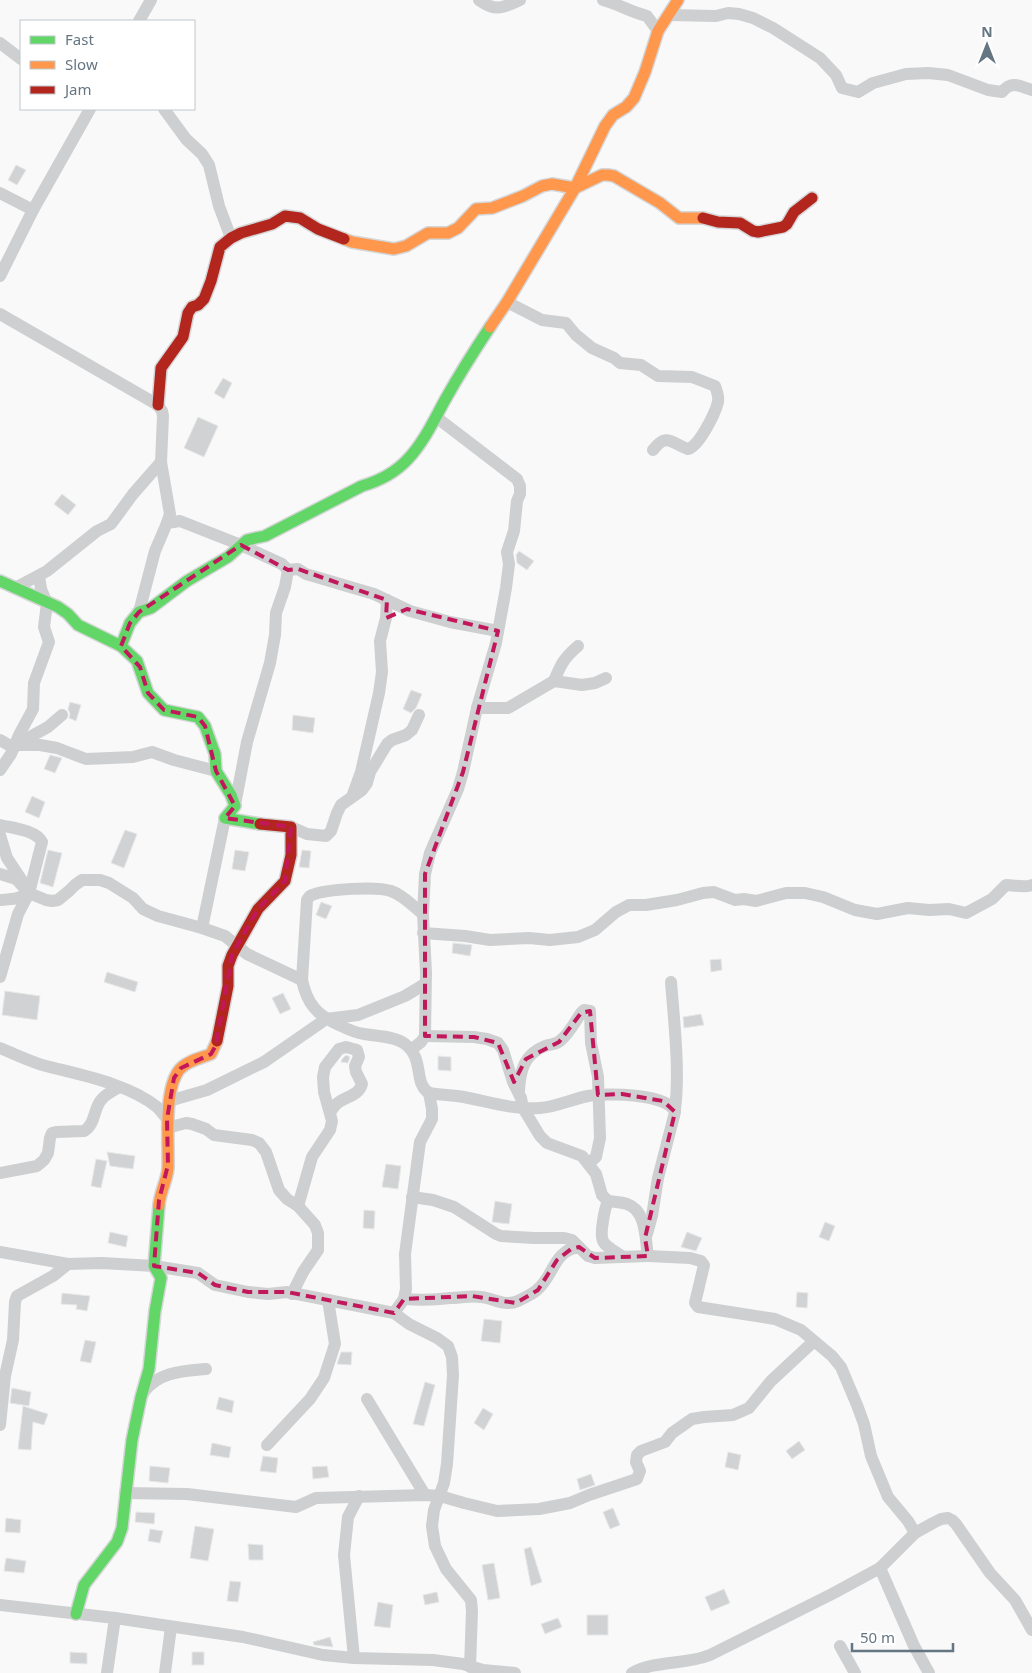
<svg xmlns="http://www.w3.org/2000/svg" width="1032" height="1673" viewBox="0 0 1032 1673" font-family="'Noto Sans',sans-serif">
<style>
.building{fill:#d0d2d3;stroke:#e8e8e8}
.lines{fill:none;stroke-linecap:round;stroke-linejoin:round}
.fast-casing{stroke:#d5d6d7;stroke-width:14}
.slow-casing{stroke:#d5d6d7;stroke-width:14}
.jam-casing{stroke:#d5d6d7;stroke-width:14}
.street{stroke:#cecfd0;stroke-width:12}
.fast{stroke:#63d668;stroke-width:11}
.slow{stroke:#ff974d;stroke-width:11}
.jam{stroke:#b3261e;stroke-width:11}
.marked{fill:none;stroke:#c2185b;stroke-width:4;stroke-dasharray:10 6;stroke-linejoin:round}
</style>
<rect width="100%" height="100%" fill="#f9f9f9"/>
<g class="building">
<polygon points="16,165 26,170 17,185 8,180"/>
<polygon points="223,378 232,383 224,399 214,393"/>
<polygon points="198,417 218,426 204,457 184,448"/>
<polygon points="62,494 76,505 68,515 54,504"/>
<polygon points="519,551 534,561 527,570 517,563 516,555"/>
<polygon points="411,690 422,694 416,708 411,713 403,709"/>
<polygon points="70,702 81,705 76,721 69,718 70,714 68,709"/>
<polygon points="293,715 315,718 313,733 292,730"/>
<polygon points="50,755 62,758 55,773 44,769"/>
<polygon points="32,796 45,802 39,818 25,812"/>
<polygon points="125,830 137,834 124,868 111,863"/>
<polygon points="48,850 62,853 53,887 40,883"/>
<polygon points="235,850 249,852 245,871 232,869"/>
<polygon points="302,850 311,851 309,868 299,867"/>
<polygon points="321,902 332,906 326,919 316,915"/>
<polygon points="453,943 472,945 470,956 452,953"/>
<polygon points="721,959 722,970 711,972 710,960"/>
<polygon points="107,972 138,982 135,992 104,982"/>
<polygon points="5,991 40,996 37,1020 2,1015"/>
<polygon points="283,993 291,1009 280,1014 272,998"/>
<polygon points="701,1014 704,1025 684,1028 683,1017"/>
<polygon points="346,1055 350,1057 348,1063 341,1062 342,1059"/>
<polygon points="438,1056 451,1057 451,1071 438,1070"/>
<polygon points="107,1152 135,1156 133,1169 110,1166"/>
<polygon points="96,1159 107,1161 101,1188 91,1186"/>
<polygon points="386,1164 401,1166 398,1189 382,1187"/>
<polygon points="495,1201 512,1204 509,1224 492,1222"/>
<polygon points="364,1210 375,1211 374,1229 363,1228"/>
<polygon points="825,1222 835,1226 829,1241 819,1237"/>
<polygon points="110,1232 128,1236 126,1247 108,1243"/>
<polygon points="687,1232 702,1238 696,1251 681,1247"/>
<polygon points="797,1292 808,1293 807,1308 796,1307"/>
<polygon points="62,1293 90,1296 87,1311 76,1309 77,1305 61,1304"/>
<polygon points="484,1319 502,1321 500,1343 481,1341"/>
<polygon points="85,1340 96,1342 91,1363 80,1361"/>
<polygon points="341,1352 352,1352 351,1365 337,1364"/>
<polygon points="425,1382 435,1385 424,1426 413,1424"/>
<polygon points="12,1388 31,1392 29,1406 10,1403"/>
<polygon points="219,1397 234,1401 232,1413 216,1409"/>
<polygon points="23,1406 48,1414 44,1425 33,1422 31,1450 18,1449"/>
<polygon points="483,1408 493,1414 484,1430 474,1423"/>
<polygon points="799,1441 805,1450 792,1459 786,1451"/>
<polygon points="212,1443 231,1447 229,1458 210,1455"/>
<polygon points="728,1452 741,1455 738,1470 725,1467"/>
<polygon points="263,1456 278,1458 276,1473 260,1471"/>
<polygon points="150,1466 170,1468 168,1483 149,1481"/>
<polygon points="327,1466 329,1477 313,1479 312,1467"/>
<polygon points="591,1474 595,1485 580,1490 577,1479"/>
<polygon points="613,1508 620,1525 610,1529 603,1512"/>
<polygon points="136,1512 155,1513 154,1524 135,1522"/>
<polygon points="6,1518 21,1520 20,1533 5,1532"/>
<polygon points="195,1526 214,1529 208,1561 190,1558"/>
<polygon points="150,1529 163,1531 160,1543 148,1541"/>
<polygon points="248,1544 263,1545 263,1560 249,1560"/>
<polygon points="531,1547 542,1582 531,1586 524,1549"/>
<polygon points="6,1558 26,1561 24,1573 4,1571"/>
<polygon points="494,1563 500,1598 488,1600 482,1565"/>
<polygon points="230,1581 241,1582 238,1602 227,1601"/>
<polygon points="724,1589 730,1603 711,1611 705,1597"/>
<polygon points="437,1592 439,1602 425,1605 423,1595"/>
<polygon points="378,1602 393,1605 390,1628 374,1626"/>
<rect x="587" y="1615" width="21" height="20"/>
<polygon points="558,1618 562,1627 545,1634 541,1624"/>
<polygon points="330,1637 333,1647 314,1645 313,1642"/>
<polygon points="70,1652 87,1653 87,1664 70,1663"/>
<rect x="192" y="1652" width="12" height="13"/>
</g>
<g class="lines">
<g class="fast-casing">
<g id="fast">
<polyline points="0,581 58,607 68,614 78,625 121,646 137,661 148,693 164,710 198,717 205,726 215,754 216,771 231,795 235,806 225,818 260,824"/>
<path d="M121,646L130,623L139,612L151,608L187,581L228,557L247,540L265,536L362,486C379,481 396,472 408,459C424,442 434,420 445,400C459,375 474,351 490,327"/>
<polyline points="76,1614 84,1585 117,1542 122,1528 132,1440 141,1397 149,1369 155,1311 161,1278 154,1266 159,1205"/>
</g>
</g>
<g class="slow-casing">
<g id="slow">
<polyline points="344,239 352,242 394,249 406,246 428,233 448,233 458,228 476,209 492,208 523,196 542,186 552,184 575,188 602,175 608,175 614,176 660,203 679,218 703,218"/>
<polyline points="490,327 507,302 575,188 605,126 613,115 626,107 634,98 645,72 658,31 678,0"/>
<path d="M159,1205C160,1192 167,1181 168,1168C169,1143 163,1089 180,1069C187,1061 201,1058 211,1054L217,1041"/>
</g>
</g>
<g class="jam-casing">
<g id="jam">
<polyline points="703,218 718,222 740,223 753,231 758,232 783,227 787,224 794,212 812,198"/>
<polyline points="158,405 161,368 183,337 188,313 192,307 198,305 204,299 211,281 220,247 231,238 241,233 272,224 285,216 300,218 318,229 344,239"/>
<polyline points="217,1041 228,986 228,966 232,955 258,909 285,881 291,855 291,827 260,824"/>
</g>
</g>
<g class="street">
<path d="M479,0C496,12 502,8 520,0"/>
<path d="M603,0C618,4 631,12 647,16L658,31"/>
<path d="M669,15L716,16L728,13L739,14L753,18L773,28L820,58L836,75L842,88L858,92L873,83L906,74L928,73L948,75L988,90L1002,92C1012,80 1019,86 1032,90"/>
<polyline points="139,21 151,0"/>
<polyline points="0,43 21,59"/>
<polyline points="164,109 186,139 202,154 209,165 219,206 231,238"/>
<polyline points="0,193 33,210"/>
<polyline points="0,276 33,210 90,109"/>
<path d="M507,302L542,320L566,323L576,335L592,348L614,358L620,363L641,365L658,376L692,377L715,386C717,391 719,396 718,402C715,414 699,446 688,449C671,443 667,432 653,450"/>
<polyline points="0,314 158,405 162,411 163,416 161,462 170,514 167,523"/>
<polyline points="288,570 298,569 306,574 374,594 410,611 450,622 498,631"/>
<polyline points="15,588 47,571 97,531 111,524 133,494 161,462"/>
<polyline points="139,612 155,551 167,523 180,521 241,545 282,564 288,570"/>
<path d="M554,681C561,664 564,658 578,646"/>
<polyline points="477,708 508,708 554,681 582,685 595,683 606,678"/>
<polyline points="0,740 14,748"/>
<polyline points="17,744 48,727 62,715"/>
<polyline points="15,745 40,745 57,748 86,759 133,757 152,752 174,760 216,771"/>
<polyline points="0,770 11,754 19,735 33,709 34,683 49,642 44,627 47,603 41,589 39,576"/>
<polyline points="352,797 361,772 379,693 382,672 380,641 386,618 387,600"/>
<polyline points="235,805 247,742 270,663 275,635 276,613 285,587 288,570"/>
<path d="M0,825C12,828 36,830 42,842L29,893L18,914L0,977"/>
<polyline points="291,827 307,834 326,836 331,831 337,813 341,805 362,790 367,783 370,772 387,744 392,740 406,735 412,730 419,715"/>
<polyline points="0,835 7,858 23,882"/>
<polyline points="0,874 16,879 29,893 46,900 52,901 58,900 69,891 75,885 82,880 100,880 109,883 133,898 143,909 158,916 202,928 225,936 247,954 302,980"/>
<path d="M0,900C11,899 20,899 29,893"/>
<polyline points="202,928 225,818"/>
<path d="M423,933L465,936L490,940L529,938L550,940L578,937L595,930L616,912L629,905H646L677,900L703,893L714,892L735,900L744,899L756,901L786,893H805L823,897L855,910L877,914L908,908L929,910L949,909L966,913L992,899L1006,885C1015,885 1024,888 1032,885"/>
<path d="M671,982C674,1021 680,1071 675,1109"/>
<path d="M425,1036L474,1037L487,1039L498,1043L503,1050L513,1082L521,1098L523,1108L540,1136L547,1143L582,1156L596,1174L602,1195L608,1201C614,1202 621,1202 627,1204C647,1211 645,1239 648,1256L690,1258L701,1261L704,1265L695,1303L698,1307L775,1319L801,1330L832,1356L841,1367L857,1405L864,1424L871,1456L888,1497L908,1521L915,1533"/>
<path d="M0,1048C15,1054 31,1062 46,1066C81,1075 129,1084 157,1107C161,1111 164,1115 167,1119"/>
<polyline points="412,1049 421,1042 425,1036 426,973 423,914 425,874 430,853 458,789 463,772 477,708 496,643 506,588 509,564 507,552 514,531 517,501 520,494 520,486 517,479 436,417"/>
<path d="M519,1091C520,1071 524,1054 545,1046C550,1044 555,1045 560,1041C569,1034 575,1022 581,1013L584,1010L590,1011L591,1043L598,1077L600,1138L596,1157L589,1163"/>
<path d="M429,1093C441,1095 453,1095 464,1097C489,1102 514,1110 540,1108C556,1107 572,1099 588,1096C606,1093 668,1093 675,1112L658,1178L652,1216L647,1234"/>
<polyline points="169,1101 207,1090 264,1062 326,1019 358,1015 405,996 425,984"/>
<polyline points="167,1128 186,1123 192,1124 206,1129 214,1135 252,1140 259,1143 266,1152 279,1190 287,1199 298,1206 315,1225 318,1233 318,1250 303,1272 292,1294"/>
<path d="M0,1173L37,1166L44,1160L48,1153L50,1138L52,1133L56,1132L84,1131C96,1124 93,1108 102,1099C106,1094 113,1091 119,1087"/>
<polyline points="412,1197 433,1200 454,1207 496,1234 501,1236 534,1238 564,1238 572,1240 579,1247"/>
<path d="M608,1201C605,1208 604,1214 603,1221C599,1244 603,1244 622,1256"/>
<path d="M298,1206L312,1157L330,1130L332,1121L324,1092L323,1077L325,1067L339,1049L346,1047L357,1050L359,1057L355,1066L356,1072L362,1084C359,1095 348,1096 339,1102C336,1104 333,1108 331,1111"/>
<polyline points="0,1252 68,1264 102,1263 154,1266 198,1273 215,1285 248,1292 268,1294 287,1292 394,1313 409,1324 437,1338 448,1346 452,1357 453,1375 447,1464 444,1483 434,1510 432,1526 435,1546 446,1569 471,1600 472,1611 470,1667"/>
<path d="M404,1299C419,1300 434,1300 450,1298C460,1298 471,1295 481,1297C493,1298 505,1307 518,1301C524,1298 533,1294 538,1289C555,1274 553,1251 579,1247L588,1256L595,1258L648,1256"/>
<path d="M394,1313L404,1299L406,1289L405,1254L420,1142L432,1119V1109L429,1093C413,1083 425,1059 405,1044C395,1036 376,1036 364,1034C356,1033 347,1029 339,1025C317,1015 307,1004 302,980L307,900C309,897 309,896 312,895C326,889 377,886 391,891C403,895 413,906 423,914"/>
<path d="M143,1393C158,1372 182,1371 206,1369"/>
<polyline points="367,1399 425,1495"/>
<polyline points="0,1425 5,1376 13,1340 15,1302 17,1296 53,1276 68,1264"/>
<polyline points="267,1445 310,1399 324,1378 335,1344 328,1300"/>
<polyline points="125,1493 187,1494 296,1507 316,1498 425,1495 440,1496 464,1503 497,1511 539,1509 570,1503 589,1495 637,1479 640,1471 636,1462 637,1455 641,1451 665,1442 672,1433 692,1419 704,1417 733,1415 749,1408 771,1381 813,1342"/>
<polyline points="880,1568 914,1646 929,1673"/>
<polyline points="0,1605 115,1618 107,1673"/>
<polyline points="115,1618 243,1637 323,1655 354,1658 433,1660 463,1664 483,1670 515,1673"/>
<polyline points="840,1646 855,1673"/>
<polyline points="354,1658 344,1555 348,1517 359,1496"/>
<polyline points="165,1673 171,1627"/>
<path d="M632,1673C656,1660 685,1665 710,1655L832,1594L880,1568L915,1533L933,1523L941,1519L948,1518L952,1520L956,1524L990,1573L1015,1600L1032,1630"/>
</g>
<use href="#fast" class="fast"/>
<use href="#slow" class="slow"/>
<use href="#jam" class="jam"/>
</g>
<path class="marked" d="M241,545L288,570L298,569L387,600L386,618L407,609L498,631L463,772L425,874V1036L474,1037L498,1043L514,1082L526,1059L559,1042L581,1013L590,1011L598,1095L622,1094L663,1101L675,1112L645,1238L648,1256L595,1258L579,1247L571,1249L557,1260L538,1290L516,1303L472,1296L404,1299L394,1313L287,1292H248L215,1285L198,1273L154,1266L159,1200L168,1165L167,1119L174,1078L181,1068L211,1054L216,1045L232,955L258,909L285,881L291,827L225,818L235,806L216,771L205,726L198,717L164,710L148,693L140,667L121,646L130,623L139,612Z"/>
<rect x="20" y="20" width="175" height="90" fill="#ffffff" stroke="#c1c8cd"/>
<rect x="30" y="36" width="25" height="8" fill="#63d668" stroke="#c1c8cd"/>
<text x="65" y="45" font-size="15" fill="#657683">Fast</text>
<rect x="30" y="61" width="25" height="8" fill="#ff974d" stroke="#c1c8cd"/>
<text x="65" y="70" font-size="15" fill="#657683">Slow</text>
<rect x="30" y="86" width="25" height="8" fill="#b3261e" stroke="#c1c8cd"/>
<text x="65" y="95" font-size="15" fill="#657683">Jam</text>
<g transform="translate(987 45)" stroke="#ffffff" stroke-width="4" paint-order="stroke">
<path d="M0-4L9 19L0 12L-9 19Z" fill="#657683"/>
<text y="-8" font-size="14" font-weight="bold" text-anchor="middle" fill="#657683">N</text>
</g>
<path d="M852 1643v8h101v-8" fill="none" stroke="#657683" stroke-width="2.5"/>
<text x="860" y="1643" font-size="15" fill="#657683" stroke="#ffffff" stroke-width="4" paint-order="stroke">50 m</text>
</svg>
